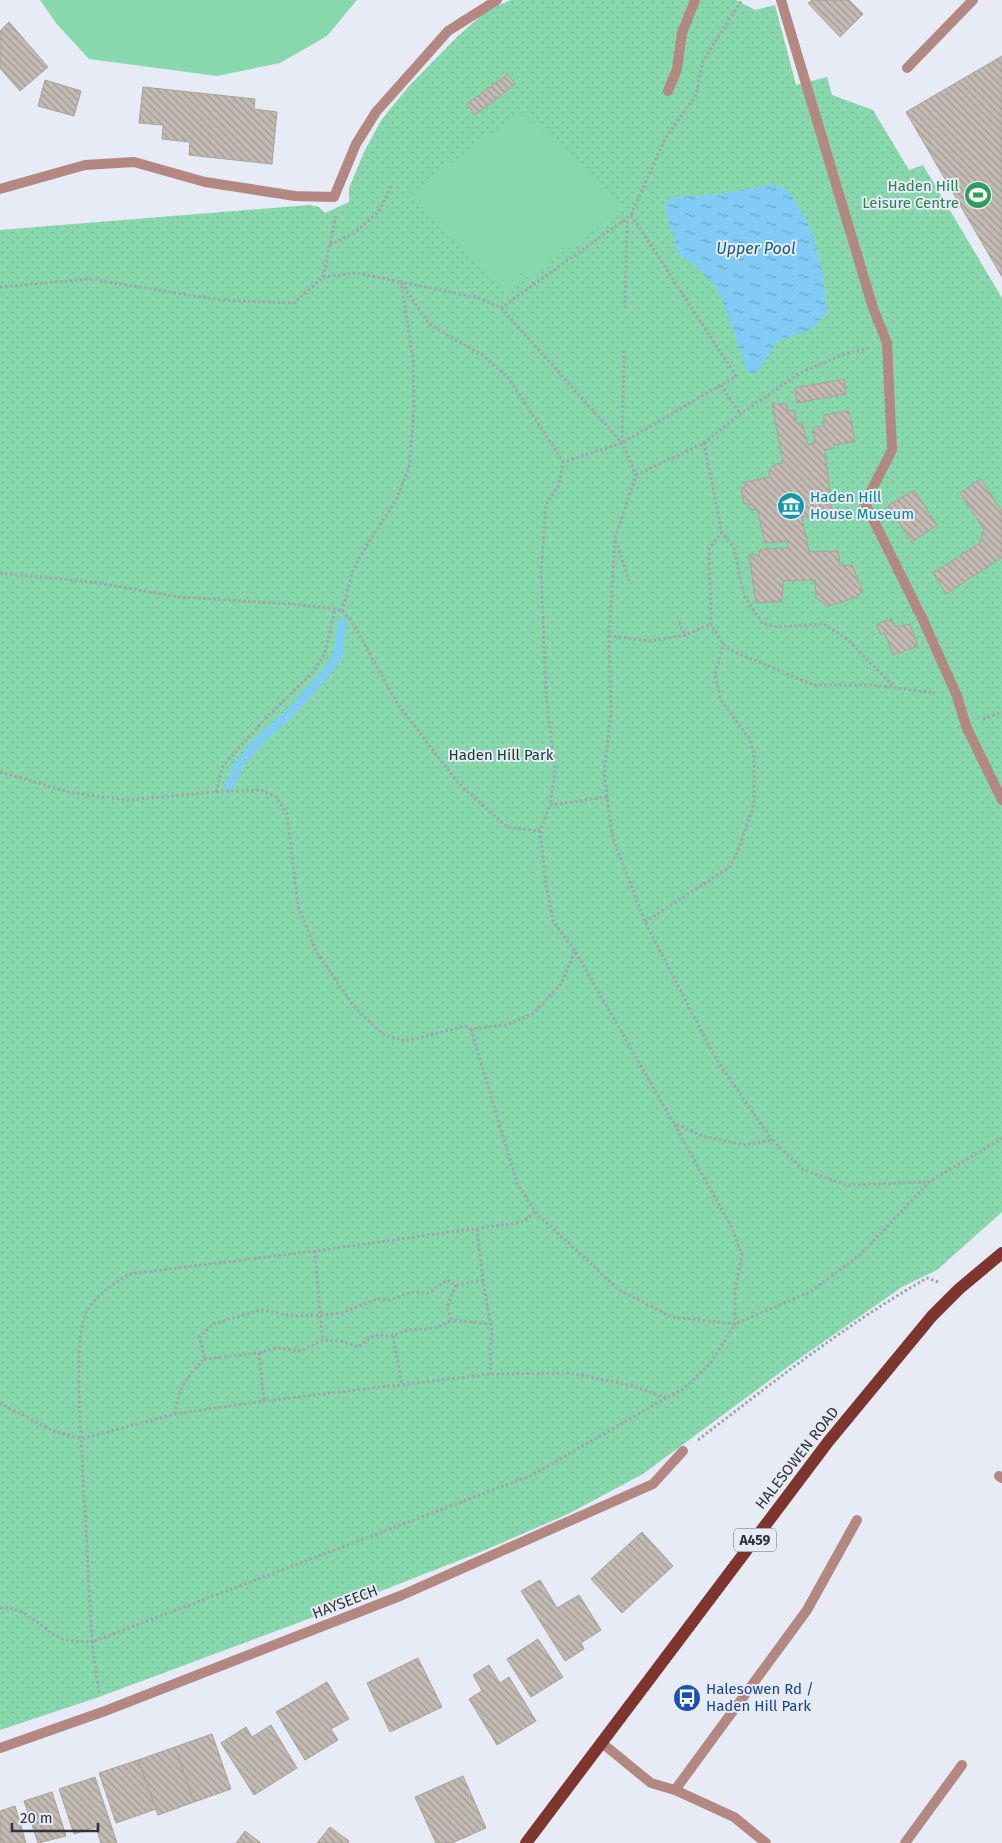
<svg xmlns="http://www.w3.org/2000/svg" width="1002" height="1843" viewBox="0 0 1002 1843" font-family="'Fira Sans',sans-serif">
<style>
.park{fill:url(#park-dots)}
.pitch{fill:#88d8ad}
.water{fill:url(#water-ripples)}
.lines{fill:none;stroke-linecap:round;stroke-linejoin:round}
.stream{stroke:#81cbf6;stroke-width:9}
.building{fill:url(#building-back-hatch);stroke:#a9a199}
.path{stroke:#a2a5ad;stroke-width:3;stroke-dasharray:2.5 2.5;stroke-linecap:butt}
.lane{stroke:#b48882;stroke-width:10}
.street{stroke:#b48882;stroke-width:10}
.primary{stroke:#7d352e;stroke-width:12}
.labels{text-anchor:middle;stroke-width:4;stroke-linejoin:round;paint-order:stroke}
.shield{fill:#e6ebf5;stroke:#676a70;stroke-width:1}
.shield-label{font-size:14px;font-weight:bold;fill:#313337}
.leisure-label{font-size:15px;fill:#27864d;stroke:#e6ebf5;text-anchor:end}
.culture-label{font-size:15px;fill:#0d838f;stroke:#e6ebf5;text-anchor:start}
.park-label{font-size:15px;fill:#143e2a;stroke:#e6ebf5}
.street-label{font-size:15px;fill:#313337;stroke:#e6ebf5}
.transit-label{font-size:15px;fill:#164399;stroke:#e6ebf5;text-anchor:start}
.water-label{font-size:16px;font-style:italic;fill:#105c80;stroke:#e6ebf5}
</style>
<defs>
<pattern id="park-dots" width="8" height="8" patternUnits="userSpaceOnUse" patternTransform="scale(1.25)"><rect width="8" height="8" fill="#88d8ad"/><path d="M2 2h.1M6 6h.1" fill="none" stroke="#76ba95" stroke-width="1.8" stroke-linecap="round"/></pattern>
<pattern id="water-ripples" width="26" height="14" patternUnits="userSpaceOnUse" patternTransform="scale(1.25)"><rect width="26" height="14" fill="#81cbf6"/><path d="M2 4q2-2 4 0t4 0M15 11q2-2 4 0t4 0" fill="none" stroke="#6aa5c8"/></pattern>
<pattern id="building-back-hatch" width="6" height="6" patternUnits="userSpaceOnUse" patternTransform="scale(1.25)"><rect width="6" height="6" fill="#c3bbb3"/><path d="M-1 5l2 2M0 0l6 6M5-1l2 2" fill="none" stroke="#9f9992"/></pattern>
</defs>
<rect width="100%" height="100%" fill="#e6ebf5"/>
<polygon class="park" points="511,0 736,0 755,10 775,5 796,85 827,77 832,95 873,110 909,170 923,165 1002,298 1002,1212 937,1270 902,1287 793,1363 643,1474 568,1514 483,1551 335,1609 99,1697 0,1730 0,230 310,205 319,207 325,213 349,202 349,188 364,152 382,119 409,86 458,36 489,9"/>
<g class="pitch">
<polygon points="40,0 357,0 327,36 280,63 217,76 89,59 56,23"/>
<polygon points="521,111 624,208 507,292 408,196"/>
</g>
<polygon class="water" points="775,184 791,193 812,231 822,270 827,312 812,329 777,342 756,373 748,373 721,296 711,282 696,266 680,255 675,247 675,238 668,221 665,203 673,197 714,195"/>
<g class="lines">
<polyline class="stream" points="229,787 237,767 260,740 292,711 325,674 338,656 342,623"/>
</g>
<g class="building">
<polygon points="812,0 849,0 863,14 840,37 808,3"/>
<polygon points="9,22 48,67 20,91 0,68 0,31"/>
<polygon points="1002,56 1002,277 906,112"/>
<polygon points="508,74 515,84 475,115 467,104"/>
<polygon points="45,80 81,91 74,116 38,106"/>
<polygon points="143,87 255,99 254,109 277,112 272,164 189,155 190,142 162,139 163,125 139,123"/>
<polygon points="844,379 846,394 797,403 795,388"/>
<polygon points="772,404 786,404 788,411 795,411 796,423 802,423 808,445 815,443 813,428 824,425 824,415 849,411 855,441 834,445 834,448 825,450 832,511 802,517 809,552 838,551 840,565 852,565 863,591 857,597 828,606 816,598 815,580 783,581 782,601 756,603 749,555 759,555 760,549 788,548 787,541 765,543 757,509 750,510 749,504 744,504 741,488 745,487 745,482 770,477 769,470 775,464 783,463"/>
<polygon points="981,479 1002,512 1002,557 946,594 933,573 980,543 984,529 960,493"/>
<polygon points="914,490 937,525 912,542 888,506"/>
<polygon points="892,619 895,627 910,624 918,646 893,655 885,633 880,634 877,624"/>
<polygon points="642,1532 673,1566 622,1613 591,1579"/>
<polygon points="540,1580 557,1608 579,1595 601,1630 581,1643 584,1649 565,1661 521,1591"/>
<polygon points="538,1639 563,1677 531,1697 507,1659"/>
<polygon points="418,1658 442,1707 390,1732 367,1683"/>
<polygon points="489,1665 500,1683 509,1677 536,1721 497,1745 469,1699 482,1691 473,1675"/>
<polygon points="327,1682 349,1719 331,1729 338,1740 305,1760 276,1712"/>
<polygon points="271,1725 297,1768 254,1795 221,1743 246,1727 252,1737"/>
<polygon points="212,1734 231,1789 194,1802 175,1747"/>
<polygon points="175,1747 194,1802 158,1815 138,1760"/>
<polygon points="138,1760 156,1809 116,1823 99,1773"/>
<polygon points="463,1776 486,1828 452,1843 436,1843 415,1797"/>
<polygon points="95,1777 117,1843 101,1843 96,1827 74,1834 59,1789"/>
<polygon points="52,1792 66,1836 38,1843 24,1801"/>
<polygon points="15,1806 26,1843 0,1843 0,1811"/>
<polygon points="330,1827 349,1841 348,1843 317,1843"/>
<polygon points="245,1831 261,1843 236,1843"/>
</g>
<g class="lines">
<g class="path">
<polyline points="631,215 665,139 696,95 703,61 742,0"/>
<polyline points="330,245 357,231 379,211 392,185"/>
<polyline points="323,277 357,273 401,282 430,325 482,355 508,377 563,462 559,485 546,504 541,572 546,693 555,772 550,805"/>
<polyline points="0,287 89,279 220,300 294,303 323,277 336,215"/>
<polyline points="501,308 622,443 636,475 615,538 609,636 611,713 604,772 612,836 645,922 716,1059 772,1140"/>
<polyline points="625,308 627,218"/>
<polyline points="721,385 740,414"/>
<polyline points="622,443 624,351"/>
<polyline points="704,443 722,532 734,548 744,596 762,623 777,627 824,624 847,639 894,687"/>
<polyline points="636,475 704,443 740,414 800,373 839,356 869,348"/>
<polyline points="722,532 709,549 711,624 723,644 733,651 813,685 873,685 935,693"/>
<polyline points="616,541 629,581"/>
<polyline points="0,573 92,582 180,597 291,604 335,609 342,611 351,620 397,703 458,783 507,827 540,831"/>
<polyline points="342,611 353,570 365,548 396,500 409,468 414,408 413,360 401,282 479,298 501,308 631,215 736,376 622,443 563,462"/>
<polyline points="679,622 685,635"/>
<polyline points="609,636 650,641 685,635 711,624"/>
<polyline points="983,719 1002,712"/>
<polyline points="0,772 73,793 127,800 216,792 261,790 276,797 287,813 298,906 316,951 355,1008 384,1035 406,1041 465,1026 471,1029 506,1025 534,1013 561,984 575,951"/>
<polyline points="216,792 223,766 266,718 313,672 325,653 335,609"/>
<polyline points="607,797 550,805 540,831 546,885 553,921 575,951 673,1122 702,1136 745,1145 772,1140 804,1170 846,1185 929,1182"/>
<polyline points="645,922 730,867 739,848 754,803 754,752 749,738 721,700 715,675 723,644"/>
<polyline points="471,1029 517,1183 535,1212 619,1290 672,1317 735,1324 810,1292 861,1254 929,1182 1002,1138"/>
<polyline points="477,1229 483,1280 492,1332 490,1346 491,1374"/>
<polyline points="315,1251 320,1315 341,1313 377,1299 390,1300 412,1292 428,1293 447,1280 456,1285 483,1280"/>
<polyline points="456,1285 447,1307 452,1320 490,1324"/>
<polyline points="393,1336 402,1385"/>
<polyline points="259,1353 276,1348 301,1351 323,1340 341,1341 358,1347 375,1335 393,1336 407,1330 436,1328 452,1320"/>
<polyline points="204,1359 259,1353 264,1401"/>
<polyline points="666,1398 532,1475 92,1642 81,1439 175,1414 264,1401 491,1374 570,1373 634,1386 666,1398 683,1389 710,1364 735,1324 735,1289 742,1255 732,1228 673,1122"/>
<path d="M0,1403L51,1430L81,1439C80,1411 74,1329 88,1309C99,1293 114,1284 129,1274L315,1251L523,1222L535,1212"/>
<path d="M175,1414C179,1386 185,1380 204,1359L200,1336L213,1324L261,1310L295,1316L320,1315L323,1340"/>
<path d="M698,1440C772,1383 845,1325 927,1278L939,1282"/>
<path d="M0,1608C24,1606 39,1626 58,1637C66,1642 82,1641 92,1642L99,1694"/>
</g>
<g class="lane">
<polyline points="781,0 873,308 887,343 892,450 865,503 923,620 957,696 966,726 1002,800"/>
<polyline points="907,68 973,0"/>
<polyline points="668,91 677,69 682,33 695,0"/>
<polyline points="0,189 85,165 134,162 205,182 295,196 334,197 356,144 376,112 448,31 497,0"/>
</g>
<g class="street">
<polyline points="999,1476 1002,1478"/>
<polyline points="602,1743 651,1783 675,1790 734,1817 766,1843"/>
<polyline points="0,1748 105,1711 400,1596 653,1484 683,1451"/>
<polyline points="675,1790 807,1610 857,1520"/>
<polyline points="905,1843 962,1765"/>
</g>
<polyline class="primary" points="526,1843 828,1442 932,1316 959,1289 1002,1253"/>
</g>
<defs>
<g id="stadium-disc" transform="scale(1.4375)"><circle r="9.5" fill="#2e9e5b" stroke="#e6ebf5"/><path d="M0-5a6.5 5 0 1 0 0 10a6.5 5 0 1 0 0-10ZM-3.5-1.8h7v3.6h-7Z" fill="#fff"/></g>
<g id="museum-disc" transform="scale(1.4375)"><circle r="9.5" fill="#0f9aa8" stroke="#e6ebf5"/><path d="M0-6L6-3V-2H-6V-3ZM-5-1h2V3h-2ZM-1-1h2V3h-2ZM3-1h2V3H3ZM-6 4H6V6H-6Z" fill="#fff"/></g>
<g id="bus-disc" transform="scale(1.4375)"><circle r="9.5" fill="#1a4fb4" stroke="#e6ebf5"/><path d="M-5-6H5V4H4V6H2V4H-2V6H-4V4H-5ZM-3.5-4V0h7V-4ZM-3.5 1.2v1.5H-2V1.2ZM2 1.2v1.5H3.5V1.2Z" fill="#fff"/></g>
</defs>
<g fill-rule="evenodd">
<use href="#stadium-disc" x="978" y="195"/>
<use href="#museum-disc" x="791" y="506"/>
<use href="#bus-disc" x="687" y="1698"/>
</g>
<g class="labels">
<rect class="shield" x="734" y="1528.5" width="42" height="23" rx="4"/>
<g class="shield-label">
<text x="755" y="1545">A459</text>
</g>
<g class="leisure-label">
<text x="959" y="191">Haden Hill<tspan x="959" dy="17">Leisure Centre</tspan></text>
</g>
<g class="culture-label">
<text x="810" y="502">Haden Hill<tspan x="810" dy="17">House Museum</tspan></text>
</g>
<g class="park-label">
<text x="501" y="760">Haden Hill Park</text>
</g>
<g class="street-label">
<text transform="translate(797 1458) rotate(-52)" y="5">HALESOWEN ROAD</text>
<text transform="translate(345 1602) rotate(-21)" y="5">HAYSEECH</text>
</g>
<g class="transit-label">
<text x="706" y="1694">Halesowen Rd /<tspan x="706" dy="17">Haden Hill Park</tspan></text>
</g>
<g class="water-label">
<text x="756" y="254">Upper Pool</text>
</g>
</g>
<path d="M12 1823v8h86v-8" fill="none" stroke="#313337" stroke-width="2.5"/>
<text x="20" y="1823" font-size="15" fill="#313337" stroke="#e6ebf5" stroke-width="4" paint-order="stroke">20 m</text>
</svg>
